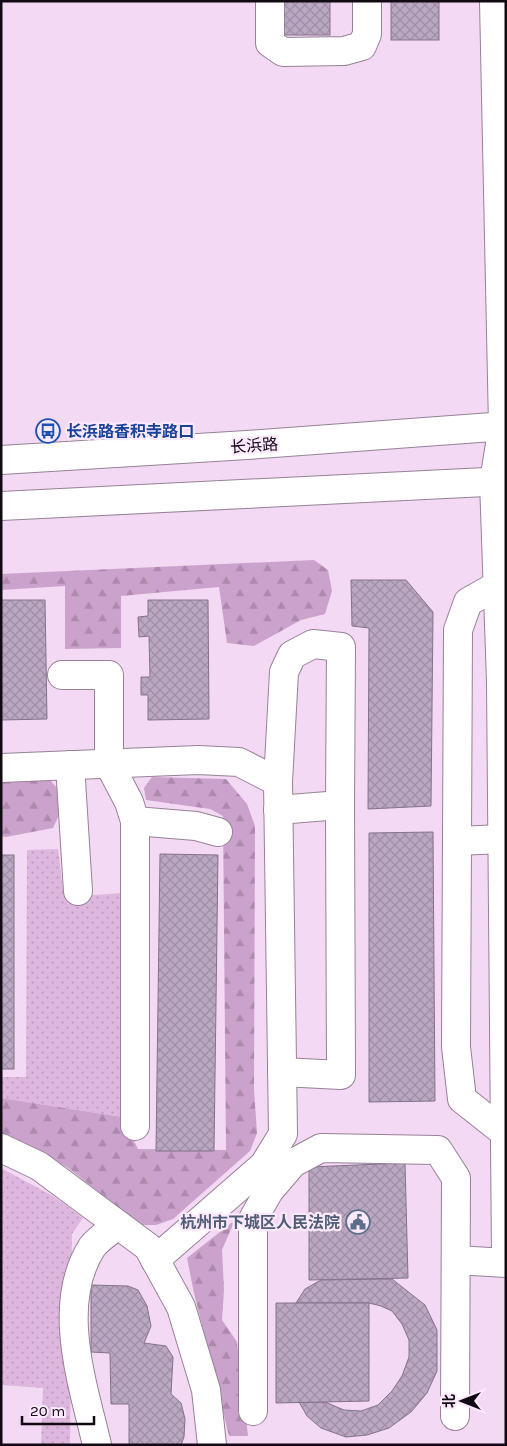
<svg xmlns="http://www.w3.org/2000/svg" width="507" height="1446" viewBox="0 0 507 1446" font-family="Karla,'Noto Sans SC',sans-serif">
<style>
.grass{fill:url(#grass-dots)}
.forest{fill:url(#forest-firs)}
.building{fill:url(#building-cross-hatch);stroke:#84728c}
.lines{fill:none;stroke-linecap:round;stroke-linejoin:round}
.minor-casing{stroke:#988098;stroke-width:30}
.major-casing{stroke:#988098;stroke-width:30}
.minor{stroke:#fff;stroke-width:28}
.major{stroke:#fff;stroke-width:28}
.labels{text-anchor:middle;stroke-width:4.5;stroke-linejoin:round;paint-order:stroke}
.transit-label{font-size:16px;font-weight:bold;fill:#164399;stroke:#fde8fd;text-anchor:start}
.street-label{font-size:16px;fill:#120a12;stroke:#fde8fd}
.service-label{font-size:16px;font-weight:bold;fill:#4e5e75;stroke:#fde8fd;text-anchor:end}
</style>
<defs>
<pattern id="grass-dots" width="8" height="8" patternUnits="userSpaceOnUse" patternTransform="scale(1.25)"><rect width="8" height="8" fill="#deb7de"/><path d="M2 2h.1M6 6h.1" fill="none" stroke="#bd9cbd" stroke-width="1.8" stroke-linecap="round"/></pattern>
<pattern id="forest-firs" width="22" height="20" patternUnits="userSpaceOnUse" patternTransform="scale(1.25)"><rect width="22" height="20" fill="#cba2cb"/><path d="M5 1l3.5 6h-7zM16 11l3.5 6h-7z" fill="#ad8aad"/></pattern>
<pattern id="building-cross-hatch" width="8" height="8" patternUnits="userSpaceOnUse" patternTransform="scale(1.25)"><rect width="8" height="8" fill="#baa7c2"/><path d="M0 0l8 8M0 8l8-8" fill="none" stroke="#9f8ea6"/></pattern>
</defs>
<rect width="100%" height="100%" fill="#f3d9f3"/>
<g class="grass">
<polygon points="58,849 64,897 123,893 122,1117 1,1098 1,1077 26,1077 27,850"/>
<polygon points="1,1168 53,1196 83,1218 72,1234 70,1445 41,1445 43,1388 1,1385"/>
</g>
<g class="forest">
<polygon points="314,560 328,570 332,591 325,614 301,620 254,646 227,643 219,587 121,596 121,648 65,649 65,586 1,590 1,574"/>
<polygon points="152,777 226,779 247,804 255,826 254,1090 257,1133 250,1151 173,1219 156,1225 141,1225 67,1167 1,1135 1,1098 122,1117 138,1149 226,1150 223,816 210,809 146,800 144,788"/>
<polygon points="48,778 59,790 59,815 53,828 6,837 1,836 1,782"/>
<polygon points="235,1220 222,1250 224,1290 222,1320 237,1342 248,1436 229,1436 194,1293 187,1258"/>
</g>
<g class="building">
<rect x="281" y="1" width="49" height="34"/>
<rect x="391" y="1" width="48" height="39"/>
<polygon points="351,580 406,580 433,612 431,806 368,809 369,628 352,626"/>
<polygon points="1,600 45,600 47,719 1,720"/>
<polygon points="148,600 208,600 209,719 148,720 148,695 141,695 141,677 150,677 149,636 139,637 138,617 148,616"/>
<polygon points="433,832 435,1101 369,1102 369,833"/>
<polygon points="160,854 218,855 214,1151 156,1151"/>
<rect x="1" y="855" width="13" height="214"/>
<polygon points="405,1163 408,1278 309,1280 309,1167"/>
<polygon points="392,1279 425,1305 437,1330 437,1371 427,1393 411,1412 389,1428 367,1435 346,1437 321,1428 307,1416 299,1402 325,1402 344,1410 361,1411 378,1405 392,1391 402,1376 409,1357 409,1340 402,1324 392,1311 381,1306 369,1303 296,1303 305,1289 321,1280"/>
<polygon points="91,1285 128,1286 138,1290 147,1306 151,1326 144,1343 166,1346 173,1357 171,1394 181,1403 185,1419 184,1437 181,1445 129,1445 129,1404 111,1404 110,1353 91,1352"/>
<polygon points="276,1303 369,1303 369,1401 276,1403"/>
</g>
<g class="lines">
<g class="minor-casing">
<g id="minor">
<polyline points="270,1 270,43 283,52 344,51 362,46 367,34 367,1"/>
<polyline points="494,1 503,426"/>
<polyline points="498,585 468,602 458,630 456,1047 462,1099 505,1133"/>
<polyline points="62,675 109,675 109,764 129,802 135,821 135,1126"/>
<polyline points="70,765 78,891"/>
<polyline points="1,768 198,760 239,762 278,782 283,1134 264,1165 155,1260"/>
<polyline points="278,782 284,672 292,655 313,644 341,647 340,805 341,1075 282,1072"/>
<polyline points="278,810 340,805"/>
<polyline points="135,821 196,826 218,832"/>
<polyline points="458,841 502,839"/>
<polyline points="1,1148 39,1166 148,1247 181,1307 206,1390 212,1445"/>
<polyline points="456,1260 506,1263"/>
<polyline points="253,1411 253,1219 269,1191 293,1163 321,1148 438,1150 456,1178 455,1416"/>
<path d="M97,1445C83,1384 55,1305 92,1247C98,1239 110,1231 118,1225"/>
</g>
</g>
<g class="major-casing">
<g id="major">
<polyline points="503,426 494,481 501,681 506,1257"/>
<polyline points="1,460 247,445 506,426"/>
<polyline points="1,506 506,481"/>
</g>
</g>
<use href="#minor" class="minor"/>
<use href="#major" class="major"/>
</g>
<defs>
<g id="bus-ring" transform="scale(1.25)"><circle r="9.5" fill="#fde8fd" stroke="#1a4fb4" stroke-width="1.5"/><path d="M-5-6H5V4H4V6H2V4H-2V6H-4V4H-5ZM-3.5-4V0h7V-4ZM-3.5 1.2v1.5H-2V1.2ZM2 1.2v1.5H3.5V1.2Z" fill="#1a4fb4"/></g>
<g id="civic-ring" transform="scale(1.25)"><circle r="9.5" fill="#fde8fd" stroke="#5c6f8a" stroke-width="1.5"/><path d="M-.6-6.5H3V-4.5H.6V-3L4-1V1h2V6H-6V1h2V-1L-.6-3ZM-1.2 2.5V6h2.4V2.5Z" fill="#5c6f8a"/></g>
</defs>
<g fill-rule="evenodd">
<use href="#bus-ring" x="48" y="431"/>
<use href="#civic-ring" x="358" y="1222"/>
</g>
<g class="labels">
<g class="transit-label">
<text x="66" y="437">长浜路香积寺路口</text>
</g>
<g class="street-label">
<text transform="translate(254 445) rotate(-4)" y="6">长浜路</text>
</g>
<g class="service-label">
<text x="340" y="1228">杭州市下城区人民法院</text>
</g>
</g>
<rect width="507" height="1446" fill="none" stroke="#120a12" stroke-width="5"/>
<g transform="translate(462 1401) rotate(270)" stroke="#fde8fd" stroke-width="4" paint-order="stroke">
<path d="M0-4L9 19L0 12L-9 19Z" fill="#120a12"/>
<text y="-8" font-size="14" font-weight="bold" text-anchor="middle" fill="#120a12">北</text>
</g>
<path d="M22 1416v8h72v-8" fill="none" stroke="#120a12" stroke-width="2.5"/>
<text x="30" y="1416" font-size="15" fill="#120a12" stroke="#fde8fd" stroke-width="4" paint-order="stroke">20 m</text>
</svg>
